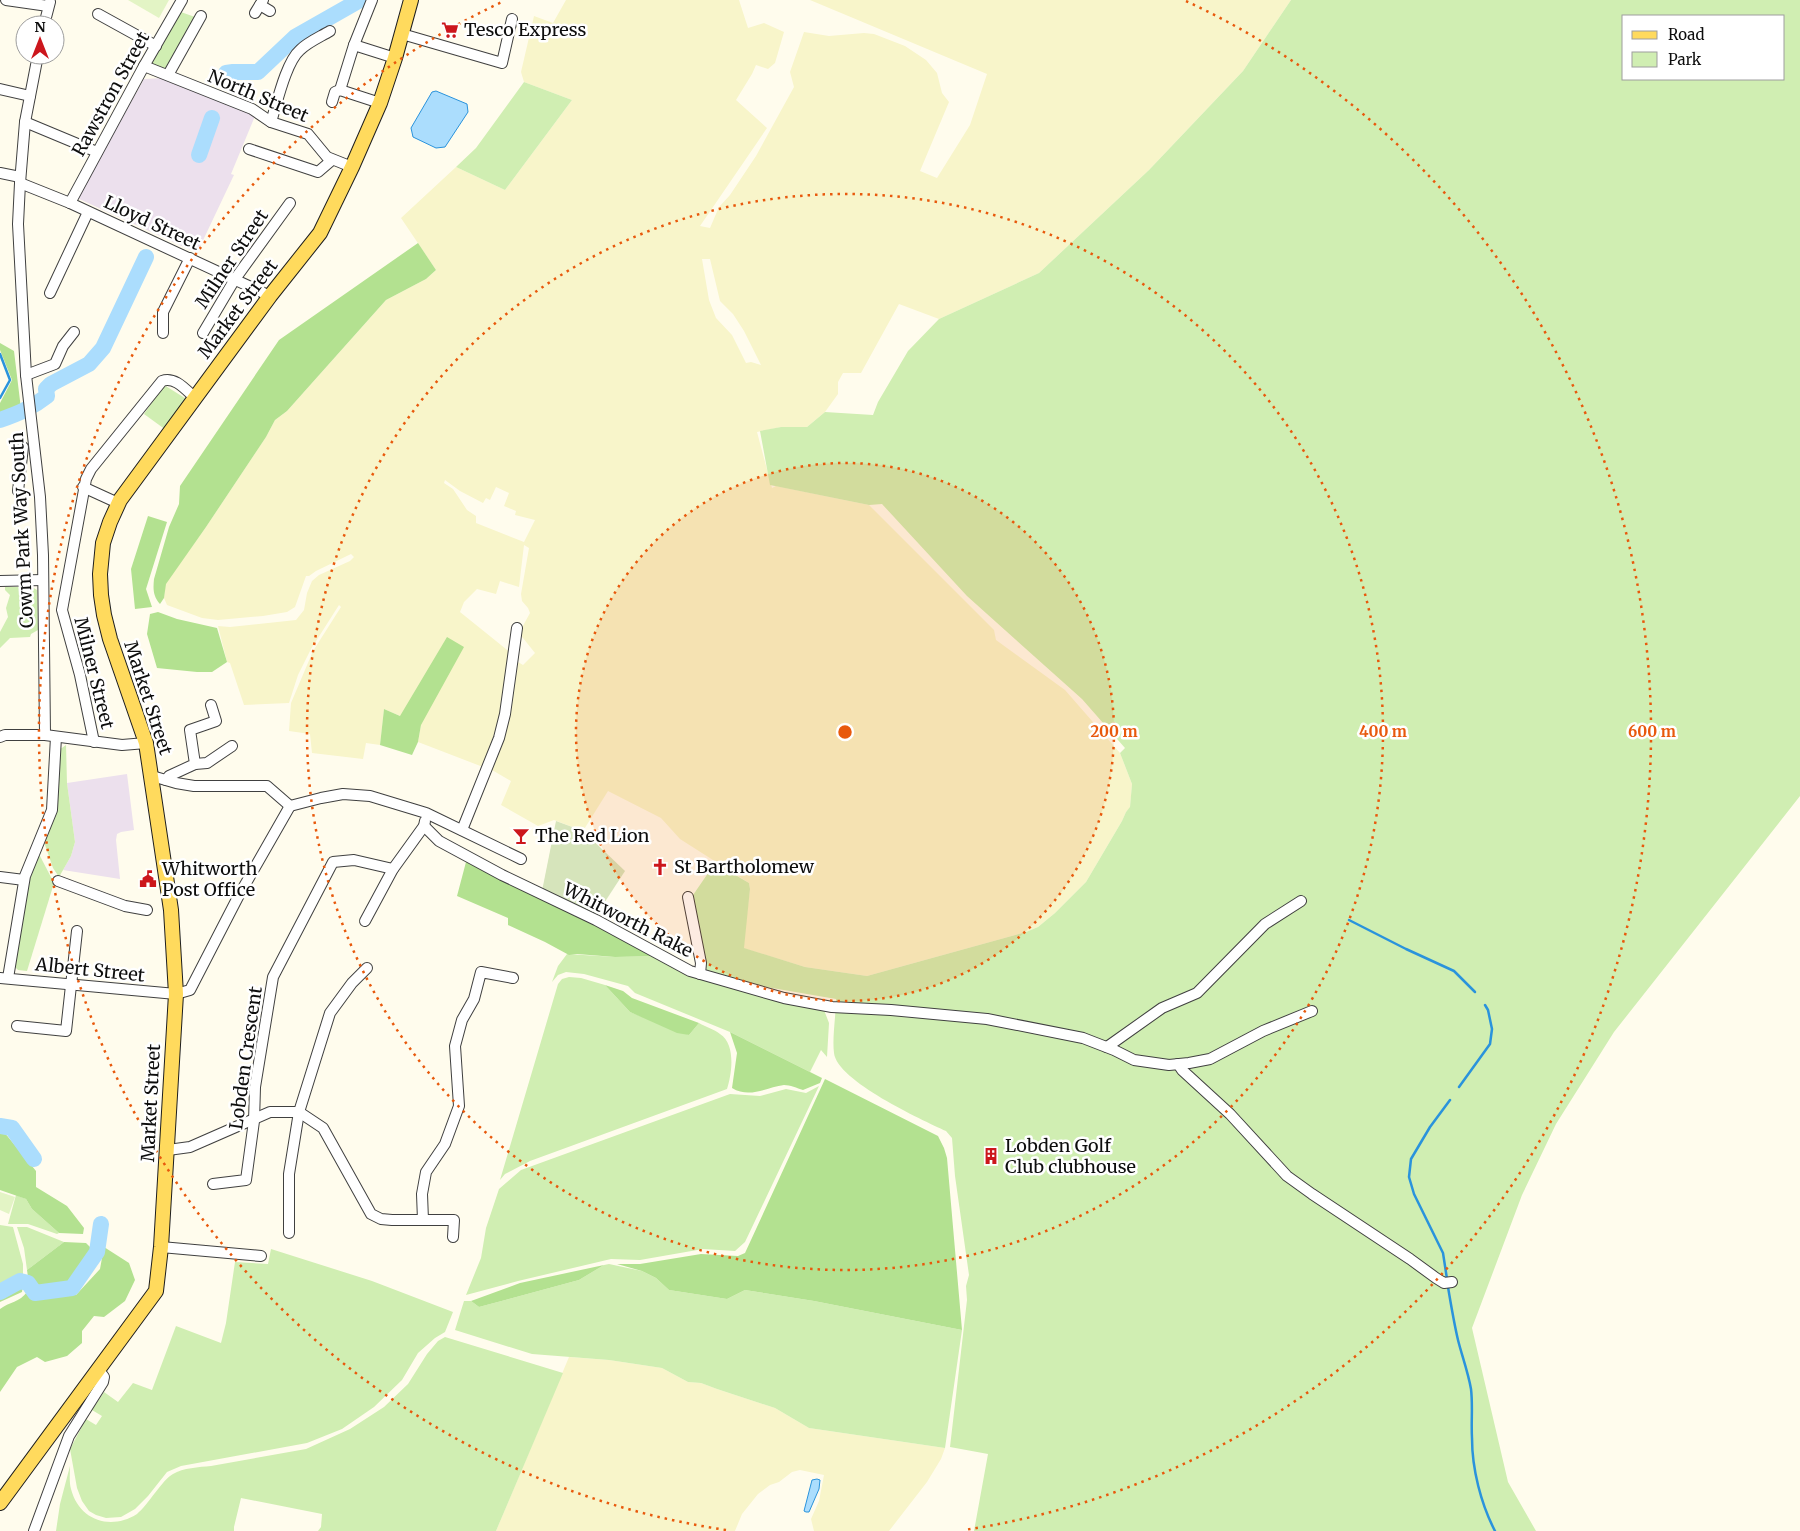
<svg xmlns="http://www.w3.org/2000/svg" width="1800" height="1531" viewBox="0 0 1800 1531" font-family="Merriweather,serif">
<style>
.industrial{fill:#ece0ed}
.farmland{fill:#f8f5ca;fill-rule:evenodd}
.green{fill:#d0eeb2;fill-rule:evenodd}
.forest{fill:#b3e190}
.cemetery{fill:#d6e4bb}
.pitch{fill:#e3f4c5}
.water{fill:#abddfd;stroke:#2a93dc}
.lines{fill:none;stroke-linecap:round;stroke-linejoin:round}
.stream{stroke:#2a93dc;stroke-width:2.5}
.river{stroke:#abddfd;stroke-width:16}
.minor-casing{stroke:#404040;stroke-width:12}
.major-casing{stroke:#1e1e1e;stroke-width:16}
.minor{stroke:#fff;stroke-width:10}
.major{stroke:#ffda5d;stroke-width:14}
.ring{fill:none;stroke:#e8590c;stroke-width:2.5;stroke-dasharray:2.5 5}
.labels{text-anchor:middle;stroke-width:5;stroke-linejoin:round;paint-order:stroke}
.poi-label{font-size:18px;fill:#0d0d0d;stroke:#fff;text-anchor:start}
.street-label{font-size:18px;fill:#0d0d0d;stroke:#fff}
.centre{fill:#e8590c;stroke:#fff;stroke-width:2.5}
.ring-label{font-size:15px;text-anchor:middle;font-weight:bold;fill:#e8590c;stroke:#fff;stroke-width:5;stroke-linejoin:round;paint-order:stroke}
</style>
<rect width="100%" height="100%" fill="#fffced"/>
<g class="industrial">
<polygon points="163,78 255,116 231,174 234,175 233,177 197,253 77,198 144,79"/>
<polygon points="127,774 134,830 121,832 117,834 116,840 120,879 63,870 71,856 75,842 67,783"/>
</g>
<g class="farmland">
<path d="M566,0H739L748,28L764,23L784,32L775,63L768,69L756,65L752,74L736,100L767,128L700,226L710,228L719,207L730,195L756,156L794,87L790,72L804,32L829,36L864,33L874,34L905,46L926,60L937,73L942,93L949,102L920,171L937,178L970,125L987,74L810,0H1291L1243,71L1149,170L1039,273L939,319L899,304L861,373H843L838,382V394L825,412L807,427H781L757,432L772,488L776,486L869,505L994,630L996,640L1065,690L1120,753L1132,784L1130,808L1126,812L1122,821L1086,882L1055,913L1038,927L1026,932L867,976L805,967L743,948L750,889L749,883L680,839L661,818L608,791L583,831L554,820L538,826L501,805L511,781L492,770L504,740L511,712L518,662L523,665L535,653L519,633L530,613L528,608L522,601L521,594L529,548L524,545L519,587L500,581L496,594L477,589L464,602L460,612L511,653L500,716L483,767L418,742L421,725L384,709L380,745L366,743L363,759L312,753L310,734L289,731L291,703L313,651L341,607L339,605L311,649L298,675L289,703L244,705L230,663L227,662L218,626L230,627L296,620L304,610L307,593L312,581L319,575L350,561L354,557L351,554L316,571L309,576H306L295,607L287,612L263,616L218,620L202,618L167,605L164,598L165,584L206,527L266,437L275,420L287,411L386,300L426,279L436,270L401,218L456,167L505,190L572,100L524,82L521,72L534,16L553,23ZM702,259H710L720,301L733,314L744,331L761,365L751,362L746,363L732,335L716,318L709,300ZM445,480L460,491L483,503L486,498L490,500L496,487L509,493L504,506L516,511L515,515L535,520L524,542L476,523V516L467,510L453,489L444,483Z"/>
<polygon points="569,1357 609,1360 662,1368 688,1382 701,1383 717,1389 775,1408 809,1428 945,1448 941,1459 927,1482 889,1531 814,1531 811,1519 819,1501 824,1475 800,1470 792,1472 779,1482 770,1485 758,1494 742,1514 735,1531 496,1531"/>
</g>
<g class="green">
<path d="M1291,0H1800V796L1614,1032L1556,1124L1522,1195L1472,1328L1508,1482L1536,1531H974L988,1454L950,1447L967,1300L966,1286L969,1275L955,1176L952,1138L946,1131C922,1120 837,1081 834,1053C832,1038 836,1015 836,999L737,982L710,975L703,963L691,898L715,863L749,883L750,889L744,948L805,967L867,976L1026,932L1038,927L1055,913L1086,882L1122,821L1126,812L1130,807L1132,784L1120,753L1125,748L1082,699L967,596L882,504L869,505L770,485L760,431L781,427H807L825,412L873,415L878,402L908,351L939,319L1039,273L1149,170L1243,71ZM1624,16H1784V79H1624Z"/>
<polygon points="178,11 195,17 166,70 150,64"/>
<polygon points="524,82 572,100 505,190 456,167 476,148"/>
<polygon points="164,385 188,400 166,430 144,414"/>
<polygon points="5,587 32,587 37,590 38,630 31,634 30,637 10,638 0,648 0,632 8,617 6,608 10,595 5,590"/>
<polygon points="66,745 67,783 75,842 71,856 59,877 53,868 44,842 58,801 59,750"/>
<polygon points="38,855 40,856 54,883 27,971 18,970 14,966 27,888"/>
<polygon points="567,954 615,957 657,956 824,1010 829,1023 827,1057 821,1050 810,1072 730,1032 635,993 628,986 584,974 566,972 558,975 552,982 558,966"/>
<path d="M569,977L581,978L605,985L630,1012L689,1035L699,1023C706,1027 714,1029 720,1034C736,1044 732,1074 727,1089L530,1161L505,1174L500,1180L558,984L562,979Z"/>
<polygon points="819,1086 745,1242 735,1251 703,1249 640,1260 611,1259 518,1281 466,1295 481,1258 486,1228 499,1189 521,1170 730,1094 760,1096 786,1089 806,1093"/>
<polygon points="16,1195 26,1199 32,1209 59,1233 57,1234 28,1224 8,1224"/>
<polygon points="0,1225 13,1227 23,1264 23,1277 16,1277 0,1284"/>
<polygon points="17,1227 27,1227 64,1242 27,1270 24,1248"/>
<polygon points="271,1249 372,1281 453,1312 445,1332 435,1338 418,1353 402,1380 374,1407 342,1429 307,1443 181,1466 167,1472 148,1496 135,1509 121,1517 106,1518 96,1515 89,1511 82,1501 77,1488 70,1449 86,1419 96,1425 102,1416 92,1410 104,1392 118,1402 133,1383 152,1390 176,1326 221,1343 226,1323 235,1262 268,1264"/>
<polygon points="609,1264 642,1271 656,1278 669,1290 727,1299 745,1290 814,1301 962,1330 945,1448 809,1428 775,1408 717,1389 701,1383 688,1382 662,1368 609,1360 532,1354 455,1330 464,1301 471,1301 479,1307 579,1280 604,1265"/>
<path d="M445,1337L563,1373L496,1531H318L321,1527L322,1514L241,1498L234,1527V1531H56L60,1504L70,1466C70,1473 69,1482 71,1489C79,1520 110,1531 137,1514C148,1505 163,1479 173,1474C183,1468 199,1467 211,1466L306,1449L350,1429L384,1407L408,1384L427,1354L438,1341Z"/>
</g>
<g class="forest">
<path d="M418,243L436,270L426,279L386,300L287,411L275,420L266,437L206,527L166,584L164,598L160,604C153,596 153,589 154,579L169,527L179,504L180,486L279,340Z"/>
<polygon points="0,343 14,351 21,409 0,417 0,403 12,380 0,350"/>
<polygon points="148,516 167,522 146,589 152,607 135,609 131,569"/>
<polygon points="158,612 177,619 217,628 227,662 212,672 197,672 157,668 147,634 150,614"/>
<polygon points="447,637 464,647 421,725 418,742 412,755 380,745 384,709 400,716"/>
<polygon points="466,862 657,956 615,957 577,954 569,955 545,942 508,925 508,918 457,896"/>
<polygon points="605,985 623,991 632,998 699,1023 689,1035 677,1033 630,1012"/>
<path d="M730,1032L822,1078L820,1083L803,1090C797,1088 790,1085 784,1085C767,1087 750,1099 732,1088L737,1053Z"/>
<polygon points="825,1079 938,1136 944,1148 947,1158 962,1330 814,1301 745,1290 727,1299 669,1290 656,1278 642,1271 617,1264 640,1264 701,1254 738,1256 745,1253"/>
<polygon points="0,1131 4,1132 36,1171 36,1187 67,1206 84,1228 83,1234 59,1233 32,1209 26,1199 0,1190"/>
<polygon points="64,1242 86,1243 93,1250 69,1281 37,1290 28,1277 27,1270"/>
<path d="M104,1247L129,1263L135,1280L125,1301L104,1317L94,1316L82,1331V1343L67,1356L45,1362L37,1357L17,1367L0,1392V1309C9,1302 20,1302 27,1292L35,1296L76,1295L100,1269Z"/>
<polygon points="604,1265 579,1280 479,1307 471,1301 520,1283"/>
<polygon points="20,1283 23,1283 22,1292 0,1302 0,1294"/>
</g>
<polygon class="cemetery" points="556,821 583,831 625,871 595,917 542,891"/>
<g class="pitch">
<polygon points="128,0 169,0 159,18"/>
<polygon points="0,1192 15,1197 9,1214 0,1210"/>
</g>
<g class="water">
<polygon points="436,91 467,104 468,112 445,147 436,148 413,137 411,128 432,92"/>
<polygon points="817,1479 820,1480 819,1489 809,1512 806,1512 804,1511 812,1480"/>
</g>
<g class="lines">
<g class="stream">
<polyline points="0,354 10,380 0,398"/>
<polyline points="1349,920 1406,949 1454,971 1475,992"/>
<polyline points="1459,1087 1490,1044 1492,1029 1488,1010 1485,1005"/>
<polyline points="1447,1279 1443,1253 1414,1194 1409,1177 1411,1159 1430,1127 1450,1100"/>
<path d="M1448,1287C1451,1305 1454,1323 1458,1340C1462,1356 1468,1372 1471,1389C1473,1406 1471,1421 1472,1438C1472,1469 1481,1504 1495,1531"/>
</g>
<g class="river">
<polyline points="226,73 233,72 258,72 295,37 360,0"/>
<polyline points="199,155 212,118"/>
<path d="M0,420C17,414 32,408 47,396L46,389L51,384L89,364L103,348L146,257"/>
<polyline points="0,1126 12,1128 34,1159"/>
<polyline points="0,1292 20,1281 28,1283 35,1293 72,1288 97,1252 101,1224"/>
</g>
<g class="minor-casing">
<g id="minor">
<polyline points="6,0 48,6"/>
<polyline points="260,5 270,11"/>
<polyline points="255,13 263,0"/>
<polyline points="98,14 156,46"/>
<polyline points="44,25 50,2"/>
<polyline points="402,34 502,63 512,19"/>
<polyline points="354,45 395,58"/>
<polyline points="38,55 25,122 20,183 18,224 26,375 40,497 43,555 45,735"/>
<polyline points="144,66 252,109 271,122 308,134 327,157 352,167"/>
<polyline points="168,75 201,16"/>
<polyline points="0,89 30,96"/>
<polyline points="340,90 354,45 372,0"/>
<polyline points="340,90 380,103"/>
<polyline points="332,102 335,92 340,90"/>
<polyline points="25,122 97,152"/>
<path d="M271,122C277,103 286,62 300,50C308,42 320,37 330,31"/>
<polyline points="249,149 318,172 332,160"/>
<polyline points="0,173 20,177"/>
<polyline points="20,183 70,203 270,296"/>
<polyline points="70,203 144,66 182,0"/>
<polyline points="50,293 88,212"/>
<polyline points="163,333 163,312 190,258"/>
<polyline points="203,333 235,279 290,203"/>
<polyline points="26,375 55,364 63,346 74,332"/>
<polyline points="83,487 118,503"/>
<polyline points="18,491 23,447"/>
<polyline points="0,581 43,580"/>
<polyline points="0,737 5,735 45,735 122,745 146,743"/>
<path d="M94,742L80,675L62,610L86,479L91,469L162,381C175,376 186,390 195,398"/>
<polyline points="195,764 207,763 232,746"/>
<polyline points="152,776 176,783 194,786 267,786 290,806"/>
<polyline points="166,780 169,776 195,764 190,730 216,721 211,705"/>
<polyline points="290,806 321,798 343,794 370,796 426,813 521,859"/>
<polyline points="424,826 439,841 502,875 596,920 690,971 784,998 832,1007 891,1010 987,1019 1083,1038 1114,1050 1134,1060 1169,1065 1189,1063 1210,1059 1263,1031 1312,1011"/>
<polyline points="462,830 499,738 505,714 517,628"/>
<polyline points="0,877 24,880"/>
<polyline points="58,881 125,906 147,910"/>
<polyline points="688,897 701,963 700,974"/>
<polyline points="365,921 393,869 424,826 425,821"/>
<polyline points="0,978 176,994 190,990 238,897 290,806"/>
<polyline points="8,978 25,876 52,810 56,737"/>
<polyline points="17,1026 66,1031 77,931"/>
<polyline points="1107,1047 1162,1008 1197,993 1265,924 1301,901"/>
<polyline points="1178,1064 1182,1070 1230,1114 1287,1176 1312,1194 1410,1259 1436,1278 1444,1283 1452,1282"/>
<polyline points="168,1150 190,1147 270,1112 299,1112 323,1128 371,1214 381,1219 392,1220 454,1220 453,1237"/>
<polyline points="213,1184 246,1180 254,1121 255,1087 273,977 333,862 354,860 393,869"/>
<polyline points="423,1220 422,1194 426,1172 445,1144 459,1106 455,1046 462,1020 474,999 481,972 513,978"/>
<polyline points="289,1233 289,1174 299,1112 330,1013 352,983 367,968"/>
<polyline points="161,1247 261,1256"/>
<polyline points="34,1531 69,1436 103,1382 104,1377 99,1370"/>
</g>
</g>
<g class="major-casing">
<polyline id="major" points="0,1503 156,1291 161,1247 176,994 171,910 146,743 110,639 104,615 101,595 100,574 103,543 110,522 120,500 270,296 320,233 352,167 380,103 395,58 411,0"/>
</g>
<use href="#minor" class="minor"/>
<use href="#major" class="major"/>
</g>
<circle cx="845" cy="732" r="269" fill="#e8590c" fill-opacity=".12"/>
<g class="ring">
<circle cx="845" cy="732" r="269"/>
<circle cx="845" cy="732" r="538"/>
<path d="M726 1530A807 807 0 0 1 504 1M1186 1A807 807 0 0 1 964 1530"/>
</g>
<defs>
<g id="supermarket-bare" transform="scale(1.35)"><path d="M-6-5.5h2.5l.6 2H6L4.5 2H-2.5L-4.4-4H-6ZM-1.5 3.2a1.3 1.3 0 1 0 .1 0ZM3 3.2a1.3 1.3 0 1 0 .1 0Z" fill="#cc161c" stroke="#fff" stroke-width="2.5" paint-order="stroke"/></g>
<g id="bar-bare" transform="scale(1.35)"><path d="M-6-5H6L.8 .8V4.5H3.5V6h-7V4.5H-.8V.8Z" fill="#cc161c" stroke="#fff" stroke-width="2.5" paint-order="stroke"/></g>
<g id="church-bare" transform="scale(1.35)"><path d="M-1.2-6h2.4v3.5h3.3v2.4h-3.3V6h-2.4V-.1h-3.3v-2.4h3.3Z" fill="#cc161c" stroke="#fff" stroke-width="2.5" paint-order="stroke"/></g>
<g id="civic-bare" transform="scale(1.35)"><path d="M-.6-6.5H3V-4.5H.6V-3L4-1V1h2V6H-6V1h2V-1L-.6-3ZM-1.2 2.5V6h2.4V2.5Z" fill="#cc161c" stroke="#fff" stroke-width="2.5" paint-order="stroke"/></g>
<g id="building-bare" transform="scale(1.35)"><path d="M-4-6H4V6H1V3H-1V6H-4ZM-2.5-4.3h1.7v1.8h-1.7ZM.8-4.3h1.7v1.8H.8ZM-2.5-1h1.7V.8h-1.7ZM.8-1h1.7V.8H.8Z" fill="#cc161c" stroke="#fff" stroke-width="2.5" paint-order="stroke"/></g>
</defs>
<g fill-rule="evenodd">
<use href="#supermarket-bare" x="450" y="30"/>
<use href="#bar-bare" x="521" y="836"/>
<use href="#church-bare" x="660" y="867"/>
<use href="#civic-bare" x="148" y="879"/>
<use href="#building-bare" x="991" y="1156"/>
</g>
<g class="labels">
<g class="poi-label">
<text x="464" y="36">Tesco Express</text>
<text x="535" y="842">The Red Lion</text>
<text x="674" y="873">St Bartholomew</text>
<text x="162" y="875">Whitworth<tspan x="162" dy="21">Post Office</tspan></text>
<text x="1005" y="1152">Lobden Golf<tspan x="1005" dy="21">Club clubhouse</tspan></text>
</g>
<g class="street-label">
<text transform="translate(111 94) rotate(-61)" y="6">Rawstron Street</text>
<text transform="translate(258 96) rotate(23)" y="6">North Street</text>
<text transform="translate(152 223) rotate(25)" y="6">Lloyd Street</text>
<text transform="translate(232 259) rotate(-56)" y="6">Milner Street</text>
<text transform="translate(238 309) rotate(-53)" y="6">Market Street</text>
<text transform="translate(22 530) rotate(-93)" y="6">Cowm Park Way South</text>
<text transform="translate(94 673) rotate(76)" y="6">Milner Street</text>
<text transform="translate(148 698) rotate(72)" y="6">Market Street</text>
<text transform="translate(628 920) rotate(27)" y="6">Whitworth Rake</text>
<text transform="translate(90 970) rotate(6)" y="6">Albert Street</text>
<text transform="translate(246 1058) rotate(-82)" y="6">Lobden Crescent</text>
<text transform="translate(151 1103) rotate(-87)" y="6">Market Street</text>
</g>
</g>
<circle cx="845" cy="732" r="8" class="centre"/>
<g class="ring-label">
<text x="1114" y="737">200 m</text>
<text x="1383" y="737">400 m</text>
<text x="1652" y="737">600 m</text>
</g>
<rect x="1622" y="15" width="162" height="65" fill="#ffffff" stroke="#9e9e9e"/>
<rect x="1632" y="31" width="25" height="8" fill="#ffda5d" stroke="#9e9e9e"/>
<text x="1668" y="40" font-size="15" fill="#0d0d0d">Road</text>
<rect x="1632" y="52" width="25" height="15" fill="#d0eeb2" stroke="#9e9e9e"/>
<text x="1668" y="65" font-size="15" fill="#0d0d0d">Park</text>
<g transform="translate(40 40)"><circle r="24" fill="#ffffff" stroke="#9e9e9e"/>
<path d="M0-4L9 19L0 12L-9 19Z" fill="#cc161c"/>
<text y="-8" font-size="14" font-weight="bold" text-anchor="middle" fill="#0d0d0d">N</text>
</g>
</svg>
